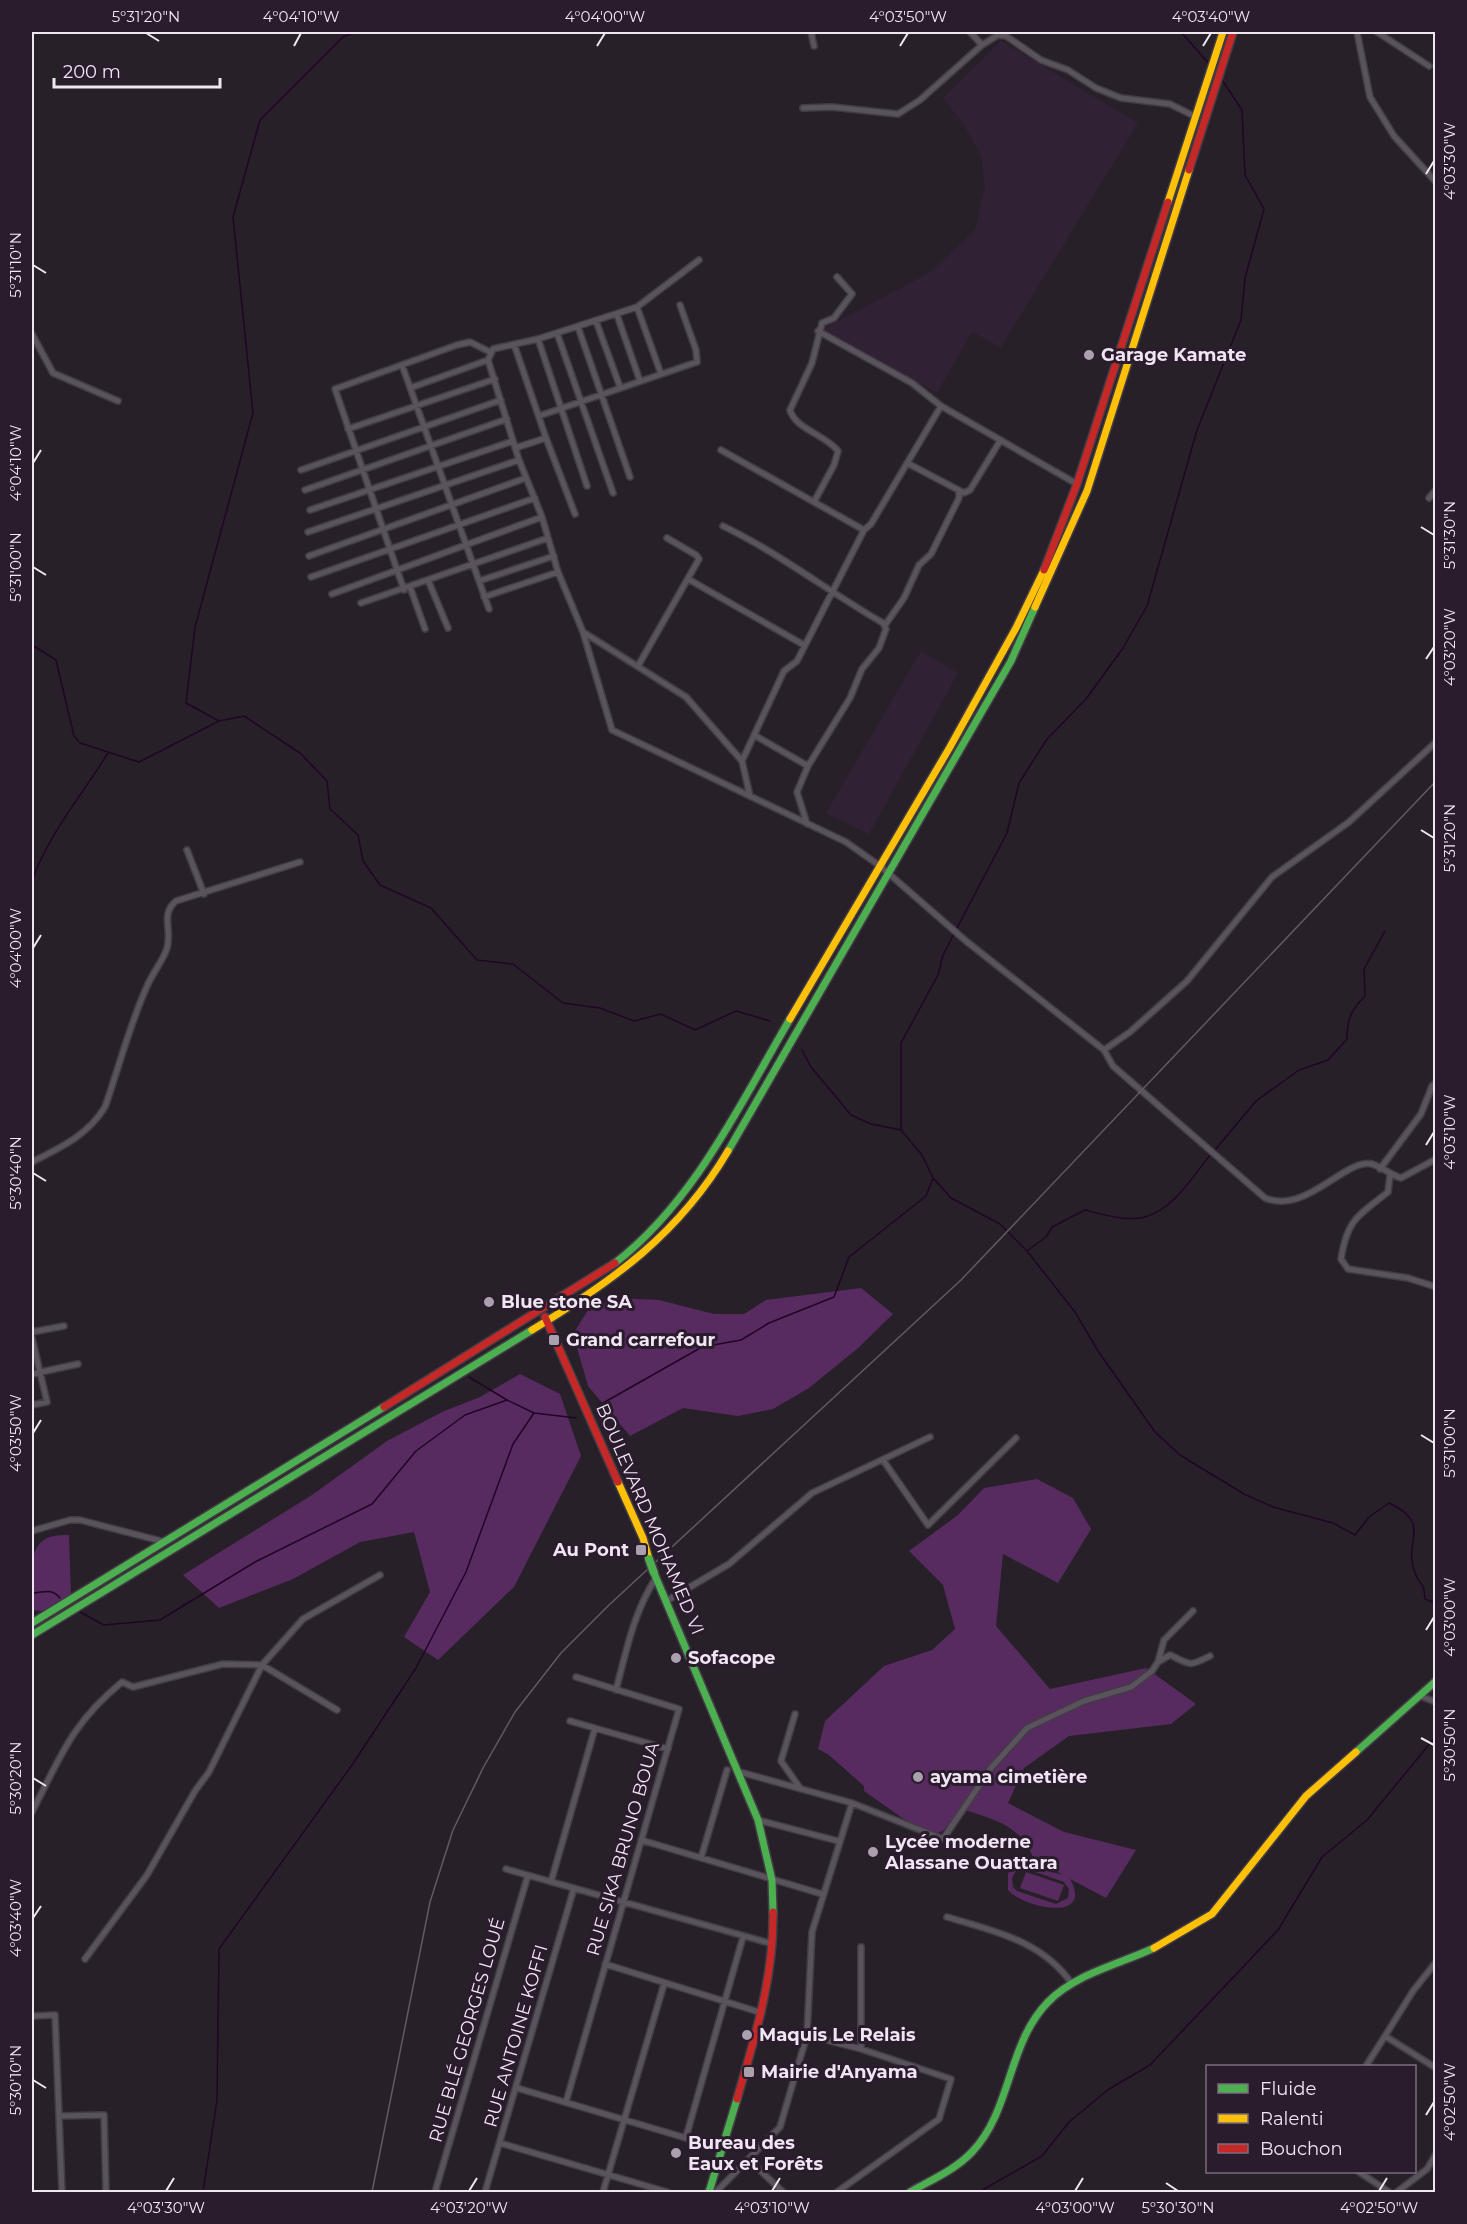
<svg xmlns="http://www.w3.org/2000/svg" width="1467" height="2224" font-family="Montserrat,sans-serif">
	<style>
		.built { fill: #312134 }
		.green { fill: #572b60; fill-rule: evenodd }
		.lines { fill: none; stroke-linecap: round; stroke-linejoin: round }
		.stream { stroke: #210526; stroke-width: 1.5 }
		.street-casing { stroke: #423d44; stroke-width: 8 }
		.fast-casing { stroke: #423d44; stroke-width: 10 }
		.slow-casing { stroke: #423d44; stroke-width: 10 }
		.jam-casing { stroke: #423d44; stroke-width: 10 }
		.street { stroke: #5a525c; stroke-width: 5 }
		.fast { stroke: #4caf50; stroke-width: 7 }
		.slow { stroke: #ffc107; stroke-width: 7 }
		.jam { stroke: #c62828; stroke-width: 7 }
		.rail { stroke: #615a63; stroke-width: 1.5 }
		.fast-bridge-casing { stroke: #423d44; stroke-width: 11; stroke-linecap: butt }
		.fast-bridge { stroke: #4caf50; stroke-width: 8 }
		.ticks { fill: none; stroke: #f0e6f2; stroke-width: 2 }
		.poi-dot { fill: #aaa1ac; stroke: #2a1c2d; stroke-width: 2 }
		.labels { text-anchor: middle; stroke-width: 6; stroke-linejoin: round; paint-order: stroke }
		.poi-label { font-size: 18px; font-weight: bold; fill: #f0e6f2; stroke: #2a1c2d; text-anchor: start }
		.street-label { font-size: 18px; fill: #f0e6f2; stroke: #2a1c2d }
		.neatline { fill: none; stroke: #f0e6f2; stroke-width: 2 }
		.ticks-label { font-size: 15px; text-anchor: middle; fill: #f0e6f2 }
	</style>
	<rect width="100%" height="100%" fill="#272029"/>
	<!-- built -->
	<path class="built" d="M1001,41L1138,123L1001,347L972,332L937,393L823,329L929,273L975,230L985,187L981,155L963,123L943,98Z
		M921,651L958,673L869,834L826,813Z"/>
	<!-- green -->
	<path class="green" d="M861,1288L893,1314L857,1349L809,1388L773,1409L738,1416L683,1408L630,1436L588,1386L573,1334L588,1310L617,1298L659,1300L714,1314H744L766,1300Z
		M520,1374L560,1394L581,1456L514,1587L438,1660L404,1637L430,1592L414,1532L360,1542L293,1579L219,1608L183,1575L312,1495L387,1441L442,1412L480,1397Z
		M1037,1479L1073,1498L1091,1529L1058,1583L1003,1554L996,1626L1050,1689L1146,1668L1196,1704L1171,1724L1069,1736L1024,1768L1008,1803L1064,1832L1136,1850L1106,1898L1070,1879C1095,1923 1023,1908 1008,1890V1873L1020,1864L1063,1875L1033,1858C1023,1826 991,1818 961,1809L944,1830L938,1833L911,1824L864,1791V1786L829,1755L818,1749L825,1721L884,1666L932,1650L955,1629L943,1585L909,1551L958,1515L984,1488ZM1024,1868L1064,1882L1069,1889L1068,1898L1056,1904L1017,1891L1013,1887L1012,1878L1016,1871Z
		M69,1535L71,1596L43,1611L32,1610C32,1589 24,1545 50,1537C56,1535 63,1535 69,1535Z
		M1026,1872L1064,1885L1058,1901L1020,1888Z"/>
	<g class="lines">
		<!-- stream -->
		<path class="stream" d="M1181,32L1210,65
			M32,645L56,660L74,736L80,743L139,762L219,721L244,716L300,753L327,781L330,809L358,835L363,861L380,885L431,908L477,960L513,964L563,1003L600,1008L634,1021L661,1014L695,1030L736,1011L770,1021
			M219,721L186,703L195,627L253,413L233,217L260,120L343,37L355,32
			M32,881C48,835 82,795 108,753
			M802,1050L811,1067L851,1115L871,1124L901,1130L922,1155L933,1178L951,1198L1000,1224L1027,1251L1075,1312L1098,1351L1155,1432L1180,1455L1244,1494L1273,1507L1333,1523L1355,1535L1369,1517L1389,1503C1434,1524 1402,1541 1415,1573C1420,1586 1424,1581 1425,1599L1436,1603
			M901,1130V1043L938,975L943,955L957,928L1007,833L1019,783L1047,739L1086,699L1123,648L1147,606L1197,430L1241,320L1245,278L1264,209L1245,175L1242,110L1222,80
			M1215,1150L1256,1101L1299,1070L1328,1060L1347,1039C1347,1019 1351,1010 1365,996L1364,969L1385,931
			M1027,1251L1046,1237L1052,1227L1085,1210C1102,1214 1126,1222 1145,1217C1174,1209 1193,1176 1211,1154
			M469,1377L507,1400
			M596,1407L702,1347L741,1340L769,1323L834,1297L849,1257L926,1196L933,1178
			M32,1593C44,1593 51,1587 60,1598
			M80,1612L104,1625L160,1620L255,1562L372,1504L416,1451L465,1415L507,1400L534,1413L576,1418
			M203,2192L217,2100L219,1949L352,1765L416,1668L466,1572L513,1444L534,1413
			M979,2192L1042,2156L1069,2122L1109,2089L1150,2065L1278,1930L1322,1857L1367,1820L1436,1736"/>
		<defs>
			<path id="street" d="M811,32L814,46
				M970,32L982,45L998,35L1006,36L1041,60L1068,70L1096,88L1121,98L1170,104L1196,117
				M1357,32L1370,97L1394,136L1436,182
				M1377,32L1429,66
				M803,108L832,107L898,114L920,100L982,45
				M699,260L637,307L538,339L493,349L488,360L519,460L542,517L558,572L583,632L612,730L846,842L880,866L966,941L1104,1050L1113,1066L1265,1198C1306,1215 1345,1158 1372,1164C1382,1167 1391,1175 1401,1178L1436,1159
				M637,307L661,374
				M617,315L640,381
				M596,321L620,387
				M578,327L630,477
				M818,331L912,383L941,406L1077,484
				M557,333L613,493
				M32,334L53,373L118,401
				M538,339L587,486
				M514,344L546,438L515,448
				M402,365L489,609
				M410,388L488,360
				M539,416L697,362L696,350L680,305
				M348,429L495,379
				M546,438L575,514
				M721,450L864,530
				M909,464L964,493L970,490L1000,441
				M301,470L501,400
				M305,490L507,419
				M1429,498L1436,490
				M814,502L834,465L838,451C826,435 795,429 790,410L812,363L822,323L834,318L852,294L837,277
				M310,510L513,441
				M723,526C779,553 829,592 883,623L886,629L879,648L862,669L850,698L808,766L797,792L807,824
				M308,532L519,460
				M309,556L526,478
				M311,577L535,498
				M688,579L804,645
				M428,580L448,628
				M479,581L554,556
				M410,587L425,629
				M404,590L335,389L457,345L470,342L490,352
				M332,594L542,517
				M484,597L558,572
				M361,603L548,538
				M885,625L904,598L919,565L931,554L959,498V492
				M583,632L686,697L742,761L750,796
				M638,666L699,559L696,555L667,538
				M754,735L808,766
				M742,761L784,671L797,661L864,530L871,524L941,406
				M187,850L204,894
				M1104,1050L1130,1032L1187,981L1272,877L1349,822L1436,742
				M32,1162C61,1147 87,1136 105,1107C119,1067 130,1023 148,984C153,973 161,963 166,951C174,932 159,915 176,901L300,862
				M1380,1169L1421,1114L1432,1086L1436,1083
				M1390,1175L1388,1192C1358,1216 1347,1219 1341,1259L1348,1269L1408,1278L1436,1287
				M32,1332L64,1326
				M32,1338L47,1402L32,1405
				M32,1374L78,1364
				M883,1460L928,1525L1016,1438
				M32,1531L70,1520H80L165,1542
				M668,1600L729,1564L812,1493L930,1437
				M1158,1662L1170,1655C1192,1665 1188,1667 1210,1656
				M616,1690C626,1652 634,1611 656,1578
				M1420,1696L1436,1702
				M795,1714L781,1761L800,1788
				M570,1721L668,1749
				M740,1772L852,1803L943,1839L991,1768L1027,1728L1084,1701L1131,1687L1152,1671L1158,1662L1164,1640L1193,1611
				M32,1812C61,1756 71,1724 122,1682L133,1687L223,1664L262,1665L337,1710
				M758,1820L838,1841
				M641,1840L822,1894
				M701,1858L727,1770
				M506,1869L773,1944
				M551,1882L595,1728
				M947,1917C994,1931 1043,1941 1072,1984
				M85,1959L147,1875L195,1791L209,1772L262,1665L303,1619L380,1575
				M1436,1962L1413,1991L1385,2036L1436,2068
				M605,1964L762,2013
				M32,2016L55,2015L62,2192
				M807,2035L861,2049L951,2079L939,2119L837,2192
				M861,2049V1947
				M1366,2066L1385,2036
				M517,2088L723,2149
				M566,2102L679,1709L576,1677
				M59,2116L104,2115L106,2192
				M686,2137L743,1937
				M500,2143L667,2192
				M749,2160L783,2192
				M1359,2172L1389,2192
				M435,2192L528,1875
				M485,2192L574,1888
				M603,2192L664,1984
				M716,2192L780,2127L807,2035L812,1932L852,1803
				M1397,2192L1427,2169L1436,2154"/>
			<path id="fast" d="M728,1151L1011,661L1035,607
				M615,1263C695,1201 740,1104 790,1019
				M654,1573L758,1820L772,1880L773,1912
				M32,1623L384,1407
				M32,1635L532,1330
				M1356,1752L1436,1681
				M709,2192L737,2099
				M910,2192C931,2180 955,2170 972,2152C1012,2110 1007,2044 1048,2002C1075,1974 1120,1964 1154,1948"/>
			<path id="slow" d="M1168,202L1223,32
				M1035,607L1087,491L1189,170
				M790,1019L950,747L1016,628L1044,570
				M532,1330C613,1281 679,1234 728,1151
				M618,1482L643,1538L649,1559
				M1154,1948L1212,1914L1306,1796L1356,1752"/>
			<path id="jam" d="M1189,170L1233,32
				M1044,570L1077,484L1168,202
				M545,1317L618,1482
				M384,1407L615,1263
				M737,2099C755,2037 774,1977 773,1912"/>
		</defs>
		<!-- street casing -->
		<use href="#street" class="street-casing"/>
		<!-- fast casing -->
		<use href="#fast" class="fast-casing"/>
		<!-- slow casing -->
		<use href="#slow" class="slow-casing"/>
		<!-- jam casing -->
		<use href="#jam" class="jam-casing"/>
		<!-- street -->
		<use href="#street" class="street"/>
		<!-- fast -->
		<use href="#fast" class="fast"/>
		<!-- slow -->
		<use href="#slow" class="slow"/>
		<!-- jam -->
		<use href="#jam" class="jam"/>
		<!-- rail -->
		<path class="rail" d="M372,2192L430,1902L453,1830L483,1768L515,1712L561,1653L609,1605L961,1280L1436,781"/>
		<defs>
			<path id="fast-bridge" d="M649,1559L654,1573"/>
		</defs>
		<!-- fast-bridge casing -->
		<use href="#fast-bridge" class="fast-bridge-casing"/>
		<!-- fast-bridge -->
		<use href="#fast-bridge" class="fast-bridge"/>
	</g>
	<!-- ticks -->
	<path class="ticks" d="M146,33L159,41M294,46L301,33M597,46L605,33M900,46L908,33M1203,46L1211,33M1426,174L1434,161M33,265L46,273M33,463L41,450M1421,527L1434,535M33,567L46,575M1426,659L1434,647M1421,830L1434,838M33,948L41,935M1426,1145L1434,1132M33,1173L46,1181M33,1433L41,1420M1421,1435L1434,1443M1426,1630L1434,1617M1421,1738L1434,1745M33,1778L46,1786M33,1918L41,1906M33,2080L46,2088M1426,2115L1434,2102M1166,2183L1178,2191M166,2191L174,2178M469,2191L477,2178M772,2191L780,2178M1075,2191L1083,2178M1379,2191L1387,2178"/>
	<!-- markers -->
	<g class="poi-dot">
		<circle cx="1089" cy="355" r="6"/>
		<circle cx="489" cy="1302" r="6"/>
		<rect x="548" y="1334" width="12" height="12" rx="3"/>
		<rect x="635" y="1544" width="12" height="12" rx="3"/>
		<circle cx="676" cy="1658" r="6"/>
		<circle cx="918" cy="1777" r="6"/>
		<circle cx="873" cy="1852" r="6"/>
		<circle cx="747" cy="2035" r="6"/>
		<rect x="743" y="2066" width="12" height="12" rx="3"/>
		<circle cx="676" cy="2153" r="6"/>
	</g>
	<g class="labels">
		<!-- poi labels -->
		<g class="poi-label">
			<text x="1101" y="361">Garage Kamate</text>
			<text x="501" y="1308">Blue stone SA</text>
			<text x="566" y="1346">Grand carrefour</text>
			<text x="629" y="1556" text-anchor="end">Au Pont</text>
			<text x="688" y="1664">Sofacope</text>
			<text x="930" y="1783">ayama cimetière</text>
			<text x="885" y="1848">Lycée moderne<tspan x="885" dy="21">Alassane Ouattara</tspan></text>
			<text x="759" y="2041">Maquis Le Relais</text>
			<text x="761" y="2078">Mairie d'Anyama</text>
			<text x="688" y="2149">Bureau des<tspan x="688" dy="21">Eaux et Forêts</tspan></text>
		</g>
		<!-- street labels -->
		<g class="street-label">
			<text transform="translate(650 1519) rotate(67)" y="6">BOULEVARD MOHAMED VI</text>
			<text transform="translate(623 1849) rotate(-74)" y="6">RUE SIKA BRUNO BOUA</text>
			<text transform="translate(467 2030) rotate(-74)" y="6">RUE BLÉ GEORGES LOUÉ</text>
			<text transform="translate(516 2036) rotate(-74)" y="6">RUE ANTOINE KOFFI</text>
		</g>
	</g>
	<!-- border -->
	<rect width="1467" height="2224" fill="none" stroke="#2a1c2d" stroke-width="66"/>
	<!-- legend -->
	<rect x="1206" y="2065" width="210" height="108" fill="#2a1c2d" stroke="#796d7c" stroke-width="1.5"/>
	<rect x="1218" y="2084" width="30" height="9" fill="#4caf50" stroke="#796d7c" stroke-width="1.5"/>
	<text x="1260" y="2095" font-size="18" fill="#f0e6f2">Fluide</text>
	<rect x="1218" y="2114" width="30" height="9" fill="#ffc107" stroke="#796d7c" stroke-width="1.5"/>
	<text x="1260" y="2125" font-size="18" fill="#f0e6f2">Ralenti</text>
	<rect x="1218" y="2144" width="30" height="9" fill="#c62828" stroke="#796d7c" stroke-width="1.5"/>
	<text x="1260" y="2155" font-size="18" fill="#f0e6f2">Bouchon</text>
	<!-- scale -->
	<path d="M54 78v9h166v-9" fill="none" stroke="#f0e6f2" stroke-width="3"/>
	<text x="63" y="78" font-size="18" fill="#f0e6f2" stroke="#2a1c2d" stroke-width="4.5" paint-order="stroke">200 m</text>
	<rect x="33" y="33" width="1401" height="2158" class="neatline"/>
	<g class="ticks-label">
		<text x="146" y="22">5°31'20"N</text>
		<text x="301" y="22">4°04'10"W</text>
		<text x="605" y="22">4°04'00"W</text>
		<text x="908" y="22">4°03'50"W</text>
		<text x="1211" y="22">4°03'40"W</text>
		<text transform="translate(1450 161) rotate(-90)" y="5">4°03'30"W</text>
		<text transform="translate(16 265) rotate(-90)" y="5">5°31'10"N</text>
		<text transform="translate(16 463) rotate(-90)" y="5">4°04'10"W</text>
		<text transform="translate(1450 535) rotate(-90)" y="5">5°31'30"N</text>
		<text transform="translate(16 567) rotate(-90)" y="5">5°31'00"N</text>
		<text transform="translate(1450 647) rotate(-90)" y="5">4°03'20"W</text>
		<text transform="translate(1450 838) rotate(-90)" y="5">5°31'20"N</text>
		<text transform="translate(16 948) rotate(-90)" y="5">4°04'00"W</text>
		<text transform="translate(1450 1132) rotate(-90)" y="5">4°03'10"W</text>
		<text transform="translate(16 1173) rotate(-90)" y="5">5°30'40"N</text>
		<text transform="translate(16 1433) rotate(-90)" y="5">4°03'50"W</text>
		<text transform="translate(1450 1443) rotate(-90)" y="5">5°31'00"N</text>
		<text transform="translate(1450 1617) rotate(-90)" y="5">4°03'00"W</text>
		<text transform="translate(1450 1745) rotate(-90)" y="5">5°30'50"N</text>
		<text transform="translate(16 1778) rotate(-90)" y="5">5°30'20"N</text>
		<text transform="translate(16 1918) rotate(-90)" y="5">4°03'40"W</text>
		<text transform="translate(16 2080) rotate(-90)" y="5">5°30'10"N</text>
		<text transform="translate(1450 2102) rotate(-90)" y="5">4°02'50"W</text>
		<text x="166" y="2213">4°03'30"W</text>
		<text x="469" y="2213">4°03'20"W</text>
		<text x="772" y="2213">4°03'10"W</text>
		<text x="1075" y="2213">4°03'00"W</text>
		<text x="1178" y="2213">5°30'30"N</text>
		<text x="1379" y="2213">4°02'50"W</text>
	</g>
</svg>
